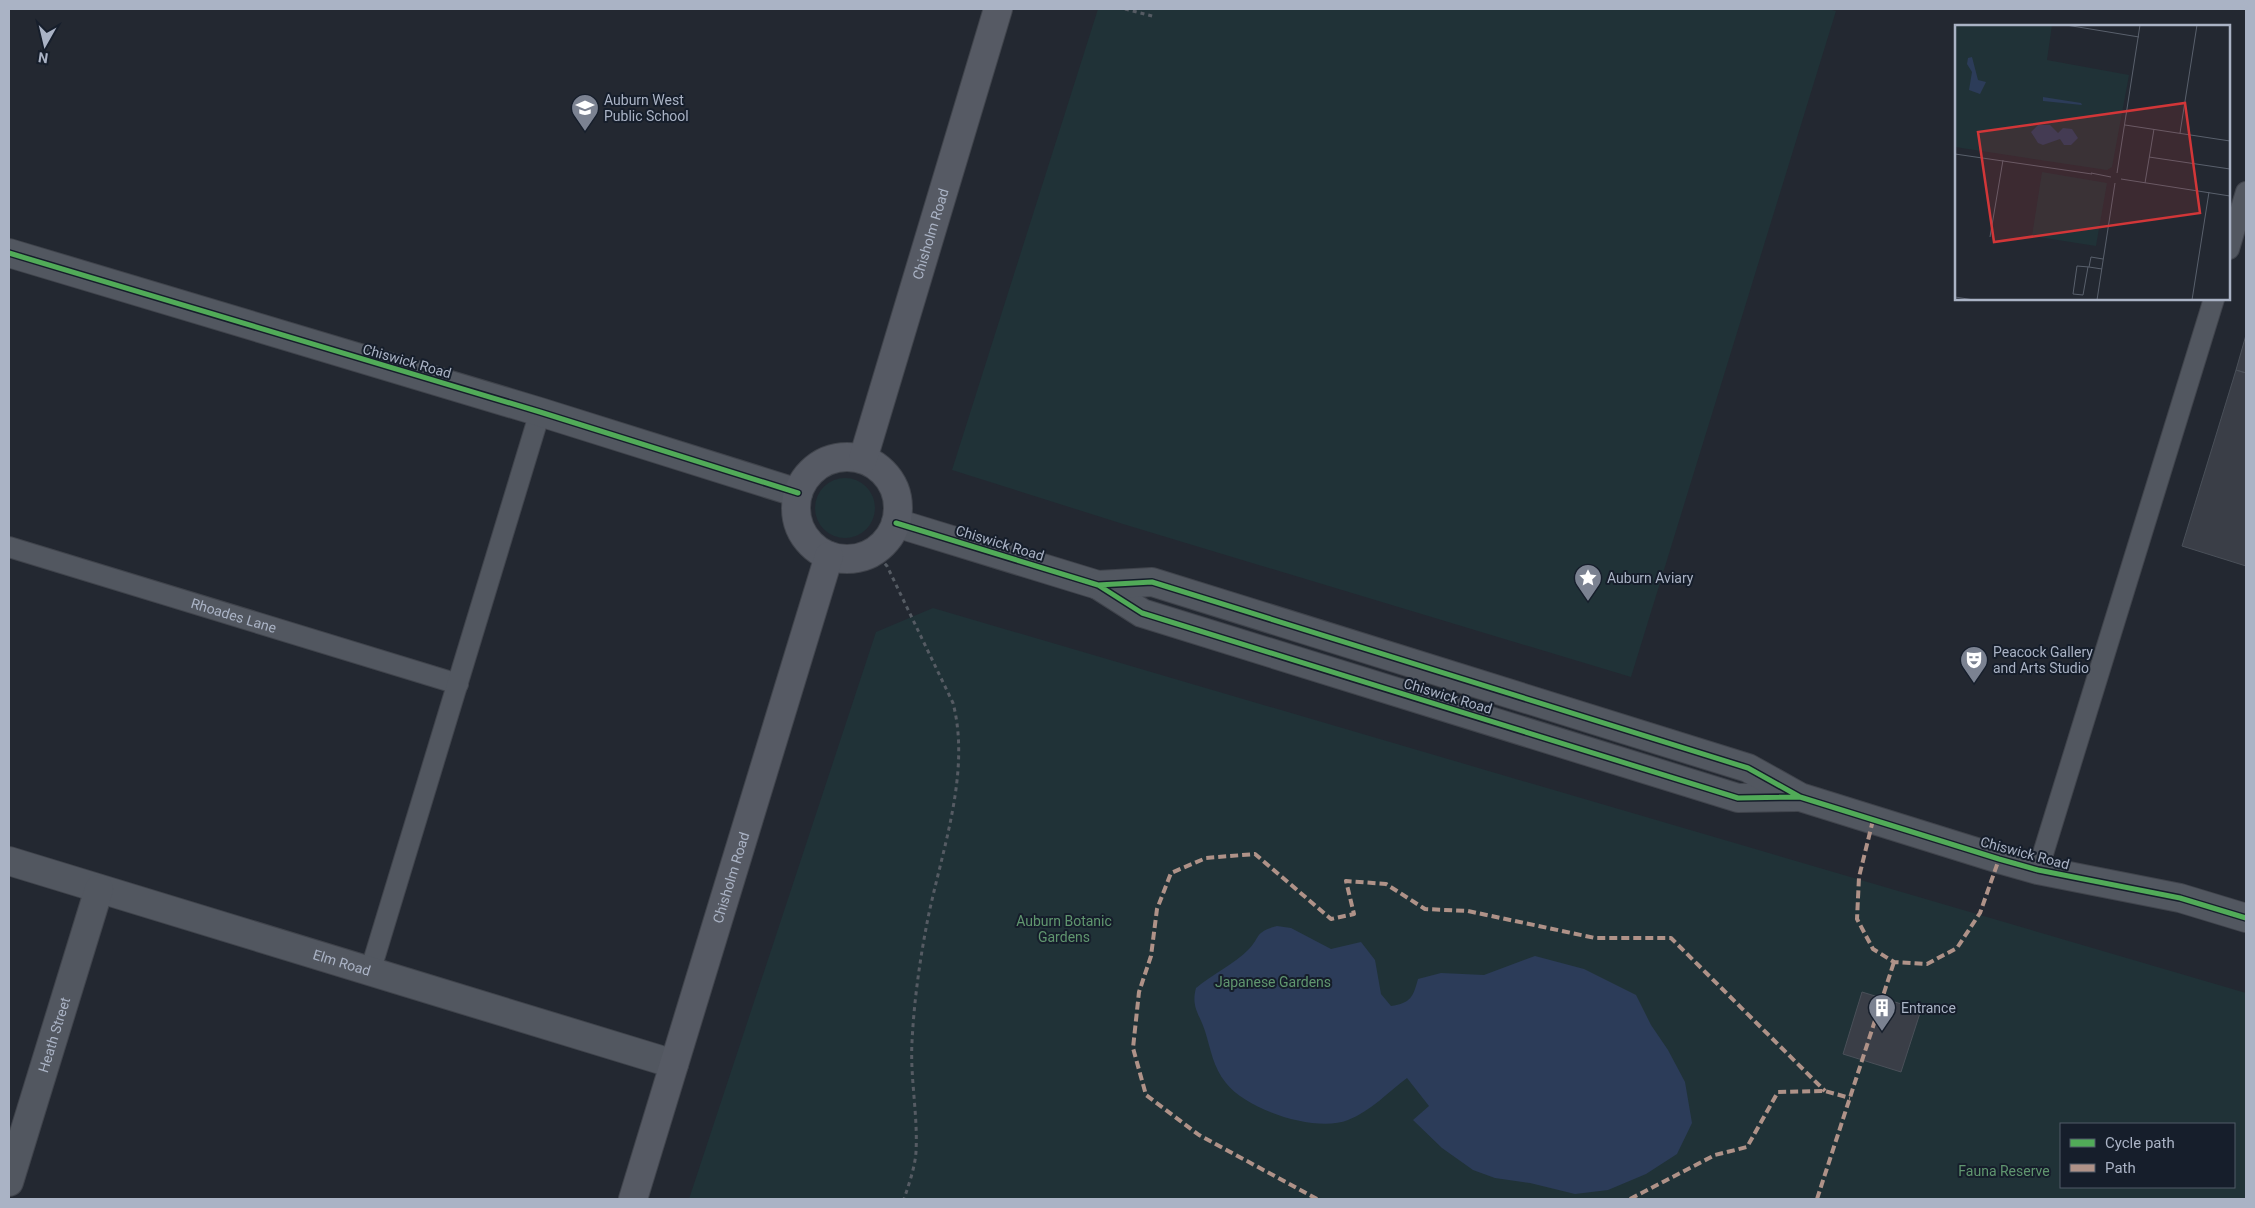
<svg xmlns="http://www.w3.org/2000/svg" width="2255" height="1208" font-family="Roboto,sans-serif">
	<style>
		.green { fill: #203237; fill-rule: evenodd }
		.water { fill: #2c3c59 }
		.building { fill: #3a3e47; stroke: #4a5059 }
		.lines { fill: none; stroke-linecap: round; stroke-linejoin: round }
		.service-casing { stroke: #40444c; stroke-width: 22 }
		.minor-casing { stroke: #40444c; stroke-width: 30 }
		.tertiary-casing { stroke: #40444c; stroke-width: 30 }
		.secondary-casing { stroke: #40444c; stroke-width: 30 }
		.path { stroke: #555b63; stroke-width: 3; stroke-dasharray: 4 4; stroke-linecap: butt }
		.service { stroke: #525760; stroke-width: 20 }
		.minor { stroke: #525760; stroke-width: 28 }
		.tertiary { stroke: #525760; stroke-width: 28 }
		.secondary { stroke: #565a64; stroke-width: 28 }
		.quiet { stroke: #af9288; stroke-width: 4; stroke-dasharray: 8 4; stroke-linecap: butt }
		.cycleway-casing { stroke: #161e2b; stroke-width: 8 }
		.cycleway { stroke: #51ab58; stroke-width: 5 }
		.labels { text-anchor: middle; stroke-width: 4; stroke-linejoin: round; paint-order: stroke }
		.poi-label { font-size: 14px; fill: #aab3c5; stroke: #161e2b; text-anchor: start }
		.street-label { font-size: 14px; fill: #aab3c5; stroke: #161e2b }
		.park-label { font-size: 14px; fill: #60966f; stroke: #161e2b }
		.inset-road { fill: none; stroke: #59606c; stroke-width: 1 }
		.view { fill: #d23638; fill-opacity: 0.15; stroke: #d23638; stroke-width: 2.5 }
		.inset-edge { fill: none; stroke: #aab3c5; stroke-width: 2.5 }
	</style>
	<rect width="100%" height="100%" fill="#232831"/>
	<!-- green -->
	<path class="green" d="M1098,9H1828L1836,11L1631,677L1123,524L952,470Z
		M815 508a30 30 0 1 1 60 0a30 30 0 1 1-60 0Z
		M933,608L2246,993V1199H689L876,632ZM2061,1124H2234V1187H2061Z"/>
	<!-- water -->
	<path class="water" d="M1277,926L1291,928L1331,949L1361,942L1375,960L1381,994L1391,1006C1411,1003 1413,997 1418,979L1441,973L1484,975L1535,956L1584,969L1636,995L1651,1025L1668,1050L1685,1082L1692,1123L1677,1154L1646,1174L1608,1190L1575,1194L1530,1183L1495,1178L1473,1170L1442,1148L1413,1120L1429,1106L1407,1078C1388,1092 1371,1111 1348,1120C1316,1133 1247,1110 1226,1083C1213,1067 1211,1050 1205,1031C1199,1013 1191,1007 1196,988C1211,975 1236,963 1248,950C1261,937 1254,932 1277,926Z"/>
	<!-- building -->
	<path class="building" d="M2246,335V373L2236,370Z
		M2236,370L2246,373V566L2182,546Z
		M1862,992L1921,1010L1901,1072L1843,1054Z"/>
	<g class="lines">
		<defs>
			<g id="service">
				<path d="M2229,249L2246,192"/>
				<path id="s1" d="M9,547L458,684"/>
				<path d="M2038,870L2214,299"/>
				<path d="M370,972L540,412"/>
			</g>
			<g id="minor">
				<path d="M896,523L1098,585L1142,613L1738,798L1799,797"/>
				<path d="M1098,585L1152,582L1748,768L1800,797L1999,859L2038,870L2180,898L2246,918"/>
				<path id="s2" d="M9,861L674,1064"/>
				<path id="s3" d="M9,1182L99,889"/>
			</g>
			<path id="tertiary" d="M9,253L540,412L798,493"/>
			<g id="secondary">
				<circle cx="847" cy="508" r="51"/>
				<path id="s4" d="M863,459L998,9"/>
				<path id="s5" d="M633,1199L829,556"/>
			</g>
		</defs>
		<!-- service casing -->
		<use href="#service" class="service-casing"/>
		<!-- minor casing -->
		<use href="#minor" class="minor-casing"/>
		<!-- tertiary casing -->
		<use href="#tertiary" class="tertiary-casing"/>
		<!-- secondary casing -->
		<use href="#secondary" class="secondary-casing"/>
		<!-- path -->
		<path class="path" d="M1125,9L1156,17
			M874,552L887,566L953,703C971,772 942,850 928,918C920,958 914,1001 912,1042C910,1078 918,1115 916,1152C915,1167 909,1184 904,1199"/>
		<!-- service -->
		<use href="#service" class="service"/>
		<!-- minor -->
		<use href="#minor" class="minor"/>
		<!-- tertiary -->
		<use href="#tertiary" class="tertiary"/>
		<!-- secondary -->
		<use href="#secondary" class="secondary"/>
		<!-- quiet -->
		<path class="quiet" d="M1873,820L1859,877L1857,919L1873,949L1894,962L1927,964L1957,948L1980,913L1999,859
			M1317,1199L1199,1135L1146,1095L1133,1048L1139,992L1151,956L1157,909L1171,873L1206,858L1255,854L1331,919L1354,914L1346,881L1386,884L1425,909L1468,911L1595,938H1671L1825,1091
			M1630,1199L1715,1155L1747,1147L1778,1092L1825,1091L1850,1098
			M1817,1199L1894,962"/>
		<defs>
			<path id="cycleway" d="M9,253L540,412L798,493
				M896,523L1098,585L1142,613L1738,798L1800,797
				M1098,585L1152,582L1748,768L1800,797L1999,859L2038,870L2180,898L2246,918"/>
		</defs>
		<!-- cycleway casing -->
		<use href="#cycleway" class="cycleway-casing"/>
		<!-- cycleway -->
		<use href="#cycleway" class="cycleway"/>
	</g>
	<!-- icons -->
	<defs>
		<symbol id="school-pin" viewBox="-11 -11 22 30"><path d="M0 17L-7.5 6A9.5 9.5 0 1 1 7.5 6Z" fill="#7b8291" stroke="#161e2b"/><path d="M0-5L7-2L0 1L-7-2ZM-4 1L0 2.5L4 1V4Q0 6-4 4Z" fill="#fff"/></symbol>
		<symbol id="sight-pin" viewBox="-11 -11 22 30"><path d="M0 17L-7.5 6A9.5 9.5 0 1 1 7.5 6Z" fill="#7b8291" stroke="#161e2b"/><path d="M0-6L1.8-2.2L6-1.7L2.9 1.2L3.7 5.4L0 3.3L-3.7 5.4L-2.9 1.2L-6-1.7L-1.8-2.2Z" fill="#fff"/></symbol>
		<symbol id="theatre-pin" viewBox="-11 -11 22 30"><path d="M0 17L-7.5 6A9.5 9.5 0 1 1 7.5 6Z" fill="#7b8291" stroke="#161e2b"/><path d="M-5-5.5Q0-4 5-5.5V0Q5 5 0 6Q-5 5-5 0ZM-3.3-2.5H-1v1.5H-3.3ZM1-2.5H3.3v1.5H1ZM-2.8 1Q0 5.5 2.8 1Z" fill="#fff"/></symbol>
		<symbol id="building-pin" viewBox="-11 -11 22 30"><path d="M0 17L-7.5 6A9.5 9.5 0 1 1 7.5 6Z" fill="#7b8291" stroke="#161e2b"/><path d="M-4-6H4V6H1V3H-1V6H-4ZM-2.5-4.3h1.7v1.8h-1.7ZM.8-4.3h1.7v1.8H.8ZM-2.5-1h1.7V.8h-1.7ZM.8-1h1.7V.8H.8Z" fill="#fff"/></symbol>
	</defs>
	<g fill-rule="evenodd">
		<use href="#school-pin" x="569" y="92" width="32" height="43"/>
		<use href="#sight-pin" x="1572" y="562" width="32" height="43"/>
		<use href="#theatre-pin" x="1958" y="644" width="32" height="43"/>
		<use href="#building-pin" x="1866" y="992" width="32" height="43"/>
	</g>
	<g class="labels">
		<!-- poi labels -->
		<g class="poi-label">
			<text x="604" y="105">Auburn West<tspan x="604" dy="16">Public School</tspan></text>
			<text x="1607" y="583">Auburn Aviary</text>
			<text x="1993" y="657">Peacock Gallery<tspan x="1993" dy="16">and Arts Studio</tspan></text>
			<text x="1901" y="1013">Entrance</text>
		</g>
		<!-- street labels -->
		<g class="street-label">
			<text dy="5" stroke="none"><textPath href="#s4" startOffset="235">Chisholm Road</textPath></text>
			<text transform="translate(407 361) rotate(16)" y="5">Chiswick Road</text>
			<text transform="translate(1000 543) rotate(17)" y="5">Chiswick Road</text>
			<text dy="5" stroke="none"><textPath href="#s1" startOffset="235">Rhoades Lane</textPath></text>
			<text transform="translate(1448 696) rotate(17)" y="5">Chiswick Road</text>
			<text transform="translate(2025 853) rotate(15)" y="5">Chiswick Road</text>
			<text dy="5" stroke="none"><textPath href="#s5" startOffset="336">Chisholm Road</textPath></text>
			<text dy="5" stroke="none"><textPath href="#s2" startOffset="348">Elm Road</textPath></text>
			<text dy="5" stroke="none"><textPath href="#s3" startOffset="154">Heath Street</textPath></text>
		</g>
		<!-- park labels -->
		<g class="park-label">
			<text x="1064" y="926">Auburn Botanic<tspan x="1064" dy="16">Gardens</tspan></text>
			<text x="1273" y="987">Japanese Gardens</text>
			<text x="2004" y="1176">Fauna Reserve</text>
		</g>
	</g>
	<!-- overview -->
	<g transform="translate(1955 25)">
		<rect width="275" height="275" fill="#232831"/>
		<path d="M97,0L92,35L174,50L157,142L152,145L0,122V1ZM87,147L152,158L141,221L77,211Z" fill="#203237"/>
		<path d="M17,32L23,55L31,57L25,69L14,65L17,47L12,39L13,33ZM88,72L126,78L127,80L88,76ZM83,100H95L103,108L108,103L117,104L123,113L116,120H109L105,114L88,120L83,118L76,107Z" fill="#2c3c59"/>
		<path class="inset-road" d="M111,0L184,12M170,100L275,116M225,108L242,0M0,129L137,149M194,132L275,144M136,148L156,152M162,148L185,0M166,154L275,171M190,158L199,104M35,212L48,135M133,242L128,270L118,269L122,241L134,242L147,244M134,242L136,232L148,234M0,272L19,275M142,275L160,158M237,275L254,167"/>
		<path class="view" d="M230,78L245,188L39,217L23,107Z"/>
		<rect width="275" height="275" class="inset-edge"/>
	</g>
	<!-- border -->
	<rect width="2255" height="1208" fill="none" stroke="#aab3c5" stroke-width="20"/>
	<!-- legend -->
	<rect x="2060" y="1123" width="175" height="65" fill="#161e2b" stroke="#515a69"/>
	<rect x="2070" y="1139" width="25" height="8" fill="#51ab58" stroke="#515a69"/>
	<text x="2105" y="1148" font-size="15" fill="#aab3c5">Cycle path</text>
	<rect x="2070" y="1164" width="25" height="8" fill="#af9288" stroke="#515a69"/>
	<text x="2105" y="1173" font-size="15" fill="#aab3c5">Path</text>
	<!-- north arrow -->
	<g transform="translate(45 45) rotate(188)" stroke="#161e2b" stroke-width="4" paint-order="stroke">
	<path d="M0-4L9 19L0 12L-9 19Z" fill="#aab3c5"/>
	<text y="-8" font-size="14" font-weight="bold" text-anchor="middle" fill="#aab3c5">N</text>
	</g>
</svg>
